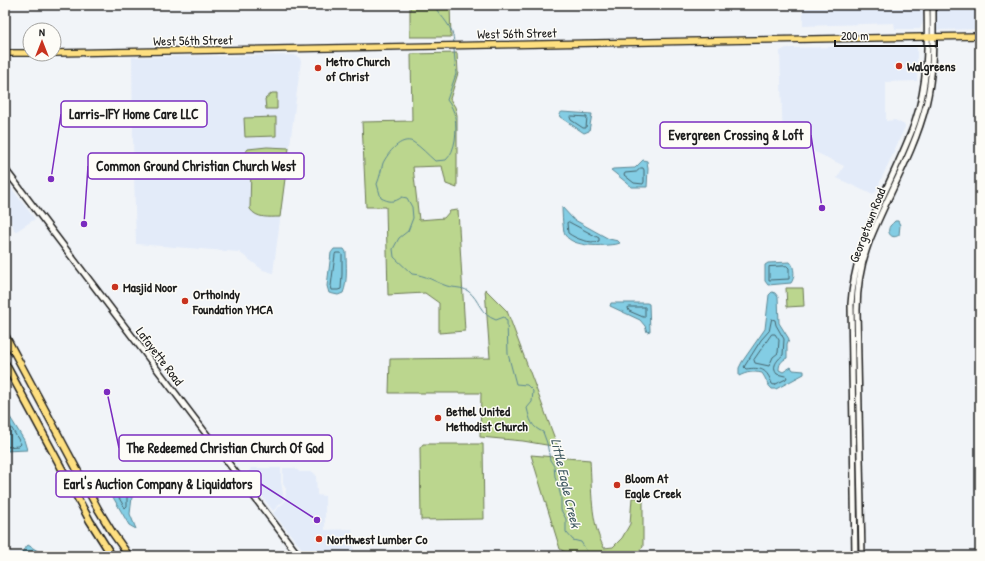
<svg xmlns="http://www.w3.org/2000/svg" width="985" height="561" font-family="'Patrick Hand',sans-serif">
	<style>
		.built { fill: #e3ebf9 }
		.green { fill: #bbd68e; stroke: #6c7955 }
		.water { fill: #83cde4; stroke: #5a8694 }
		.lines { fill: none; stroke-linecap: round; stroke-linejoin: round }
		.shore { stroke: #45636c; stroke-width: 1 }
		.stream { stroke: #5a8694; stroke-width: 1 }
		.secondary-casing { stroke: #1c1c1c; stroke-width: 8 }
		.primary-casing { stroke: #1c1c1c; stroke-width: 8 }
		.highway-casing { stroke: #1c1c1c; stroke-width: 9 }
		.secondary { stroke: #fdfcf7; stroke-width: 5 }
		.primary { stroke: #fedf80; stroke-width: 5.5 }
		.highway { stroke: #fedf80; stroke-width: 6 }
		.poi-dot { fill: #c8321e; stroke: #fdfcf7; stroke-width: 1.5 }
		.labels { text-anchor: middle; stroke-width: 3; stroke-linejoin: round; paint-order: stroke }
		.street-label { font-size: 13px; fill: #1c1c1c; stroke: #fdfcf7 }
		.poi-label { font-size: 13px; font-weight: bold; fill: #1c1c1c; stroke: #fdfcf7; text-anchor: start }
		.water-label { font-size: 14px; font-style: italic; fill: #405a62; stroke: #fdfcf7 }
		.leader { fill: none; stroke: #7b2cbf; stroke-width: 1.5 }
		.callout-dot { fill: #7b2cbf; stroke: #fdfcf7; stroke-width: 1.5 }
		.callout { fill: #fdfcf7; stroke: #7b2cbf; stroke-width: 1.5 }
		.callout-label { font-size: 14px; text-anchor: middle; font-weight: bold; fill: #1c1c1c }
	</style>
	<rect width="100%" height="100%" fill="#f1f4f8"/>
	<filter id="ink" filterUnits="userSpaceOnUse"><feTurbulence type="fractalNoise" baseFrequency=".025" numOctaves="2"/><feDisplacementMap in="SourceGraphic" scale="8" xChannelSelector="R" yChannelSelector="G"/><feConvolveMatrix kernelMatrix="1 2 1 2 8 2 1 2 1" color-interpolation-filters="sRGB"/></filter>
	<g filter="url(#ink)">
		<!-- built -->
		<path class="built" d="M803,5H923V22L920,29H895L894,23L803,26Z
			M935,5H980V29L936,30Z
			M885,46H913L917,48V81L886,82V121L895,120L905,125V127L875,193L871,194L837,178L844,166L809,149L806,146V143L783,142L780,51L786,48Z
			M294,55L299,57L301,61L273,273L263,270L239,252L136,244L133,140L132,57Z
			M5,180L35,219L15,232L8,213H5Z
			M251,468H281V482L284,498L283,501L273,511L246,475Z
			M283,468H294L300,472H313L316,475L317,495L325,496V530L352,529L354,551L347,552L350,556H308L273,513L285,501L286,489L283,484Z"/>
		<!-- green -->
		<path class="green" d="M410,5H450L451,37H410Z
			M457,53L458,73L450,99L455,107L457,115V188L446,184L442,166L413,167L419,220L444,218L450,211L458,210L465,331L439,333V303L425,293L388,295L386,207H366L362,122L412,121L411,54Z
			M272,93H277V109H266L265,99Z
			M276,117V136L245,137L244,118Z
			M267,147L289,148L280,217C269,217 257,219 250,209L251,168L244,162L245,153L248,149Z
			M786,288H803L804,306L787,307Z
			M485,289L507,311L558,447L523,441L480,437L481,393H389L390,359L490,358Z
			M423,444H483L484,519L421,520L420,448Z
			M531,455L590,460C592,490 590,521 604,548L613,547L622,538L630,524L632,498L643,497V547L632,556H571L560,549Z"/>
		<!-- water -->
		<path class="water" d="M562,112L592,114L589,131L584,133L560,117L559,114Z
			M643,160L647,161L648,169L647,187H632L611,170L613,169L635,168Z
			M562,207L573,219L609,239L618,241L620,243L617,244C603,246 574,248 565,235C563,232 562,212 562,207Z
			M895,221H898L900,225L899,235C892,240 886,233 890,226C892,224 893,223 895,221Z
			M334,249H344L346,252C346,265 348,281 343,293L338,295L329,293L327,286L331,253Z
			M790,262C795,267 795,278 791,283L768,285L765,281V265L768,263Z
			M772,292L775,293L778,297L779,323L789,339L787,344V358C781,361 779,364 779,370L783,372L791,367L793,370L804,371V374L776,389H772C767,385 766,378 762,373C753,371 747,372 739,376V368L742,362L765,329L769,295Z
			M621,303H647L649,304L650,331L647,332L645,326L640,320L610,306L611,303Z
			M5,409L24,440L27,450L5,451L7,430L5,427Z
			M131,481L132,497L130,514L136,529L129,525L106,485L109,482Z
			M28,545L46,556H19Z"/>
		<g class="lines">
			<!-- shore -->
			<path class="shore" d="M572,116L587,117L586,128H583L571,120L570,117Z
				M641,168H643L644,170V182L643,184L634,183L624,175L625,173L636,172Z
				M569,222L599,238V241C590,244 576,239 568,233L567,223Z
				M336,253H341L342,255V274L341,289L338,290H332L331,286L335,255Z
				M787,266L789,268V279L769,280V267Z
				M630,307H645V317H643L629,311L628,308Z
				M772,319L775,320L776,325L784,339L783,355C777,360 771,367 777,374L785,376L787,377L786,379L774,385L772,384C767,369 761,367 746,369L744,367L761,340L769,331Z
				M772,334H775L779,340L778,353L773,357L769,366L755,363L754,360Z
				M5,417L21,444L19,446L5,447
				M125,485L127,487V506L125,508L113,488L114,486Z"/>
			<!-- stream -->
			<path class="stream" d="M433,5C442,18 454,27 454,43
				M454,49L456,74L447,100C451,105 454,111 455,117C457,130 456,151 446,160L435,161C428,155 421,147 413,142C401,136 388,153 383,163C381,170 380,177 377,184L381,198C389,202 394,203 402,197L407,198L412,207L413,218L408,231L399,238L393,249L394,257L412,274C426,275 435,282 447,286C454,288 462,287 468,291C480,300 479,314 496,320L504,317L507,321L508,354L516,384L527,385L533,391L532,402L527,408C530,420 531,427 543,432L547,443L550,460L554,466L555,477L559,489L561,497V510L566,519V532L573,540L581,542L590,556"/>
			<defs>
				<path id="secondary" d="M5,169L299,556
					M855,556L851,304C855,236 893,184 915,122C928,84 928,44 927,5
					M862,556L857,310C857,287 861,264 869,242C887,196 914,153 926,105C934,72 933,39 933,5"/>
				<path id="primary" d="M5,53H30
					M54,53L980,36"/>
				<path id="highway" d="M5,335L98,509L112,532L129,556
					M5,363L90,521L112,556"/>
			</defs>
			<!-- secondary casing -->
			<use href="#secondary" class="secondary-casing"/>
			<!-- primary casing -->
			<use href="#primary" class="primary-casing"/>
			<!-- highway casing -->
			<use href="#highway" class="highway-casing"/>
			<!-- secondary -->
			<use href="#secondary" class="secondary"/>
			<!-- primary -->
			<use href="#primary" class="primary"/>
			<!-- highway -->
			<use href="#highway" class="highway"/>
		</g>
	</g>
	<!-- markers -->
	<g class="poi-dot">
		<circle cx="899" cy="66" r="4"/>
		<circle cx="318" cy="68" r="4"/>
		<circle cx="115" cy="287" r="4"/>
		<circle cx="185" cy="301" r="4"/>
		<circle cx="438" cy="418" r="4"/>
		<circle cx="617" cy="485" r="4"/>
		<circle cx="319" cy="539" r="4"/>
	</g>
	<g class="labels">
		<!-- street labels -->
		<g class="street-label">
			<text transform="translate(517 33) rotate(-1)" y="5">West 56th Street</text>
			<text transform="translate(193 40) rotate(-1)" y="5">West 56th Street</text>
			<text transform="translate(867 225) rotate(-69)" y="5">Georgetown Road</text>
			<text transform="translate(160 356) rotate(53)" y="5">Lafayette Road</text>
		</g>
		<!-- poi labels -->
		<g class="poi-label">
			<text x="326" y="66">Metro Church<tspan x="326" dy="15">of Christ</tspan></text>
			<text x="907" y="71">Walgreens</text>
			<text x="123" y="292">Masjid Noor</text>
			<text x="193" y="299">OrthoIndy<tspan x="193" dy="15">Foundation YMCA</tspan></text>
			<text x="446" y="416">Bethel United<tspan x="446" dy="15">Methodist Church</tspan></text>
			<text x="625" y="483">Bloom At<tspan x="625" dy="15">Eagle Creek</tspan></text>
			<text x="327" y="544">Northwest Lumber Co</text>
		</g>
		<!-- water labels -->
		<g class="water-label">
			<text transform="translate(566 483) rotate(77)" y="5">Little Eagle Creek</text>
		</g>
	</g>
	<!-- callouts -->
	<path class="leader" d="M51 179L61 114M822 208L811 135M84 224L88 166M107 392L119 448M317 520L261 484"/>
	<g class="callout-dot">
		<circle cx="51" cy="179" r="4"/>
		<circle cx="822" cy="208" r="4"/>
		<circle cx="84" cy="224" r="4"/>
		<circle cx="107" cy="392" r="4"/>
		<circle cx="317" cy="520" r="4"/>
	</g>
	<g class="callout">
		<rect x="61" y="101" width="146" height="26" rx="4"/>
		<rect x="660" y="122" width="151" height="26" rx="4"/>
		<rect x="88" y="153" width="216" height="26" rx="4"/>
		<rect x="119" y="435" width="213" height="26" rx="4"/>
		<rect x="56" y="471" width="205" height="26" rx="4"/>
	</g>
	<g class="callout-label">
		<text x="134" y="119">Larris-IFY Home Care LLC</text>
		<text x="736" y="140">Evergreen Crossing &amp; Loft</text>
		<text x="196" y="171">Common Ground Christian Church West</text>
		<text x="225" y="453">The Redeemed Christian Church Of God</text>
		<text x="158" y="489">Earl's Auction Company &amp; Liquidators</text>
	</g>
	<!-- margin -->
	<rect width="985" height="561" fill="none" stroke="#fdfcf7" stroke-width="20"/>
	<rect x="10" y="10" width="965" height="541" fill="none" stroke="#1c1c1c" stroke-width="1.5" filter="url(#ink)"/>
	<!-- north arrow -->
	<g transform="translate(42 42)"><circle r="19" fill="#fdfcf7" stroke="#a3a29f"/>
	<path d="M0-3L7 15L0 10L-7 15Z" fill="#c8321e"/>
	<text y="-6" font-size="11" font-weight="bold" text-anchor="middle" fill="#1c1c1c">N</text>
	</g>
	<!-- scale -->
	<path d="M835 40v6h102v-6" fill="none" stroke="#1c1c1c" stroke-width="2"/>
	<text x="841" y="40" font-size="12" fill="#1c1c1c" stroke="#fdfcf7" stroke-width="3" paint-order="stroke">200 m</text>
</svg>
